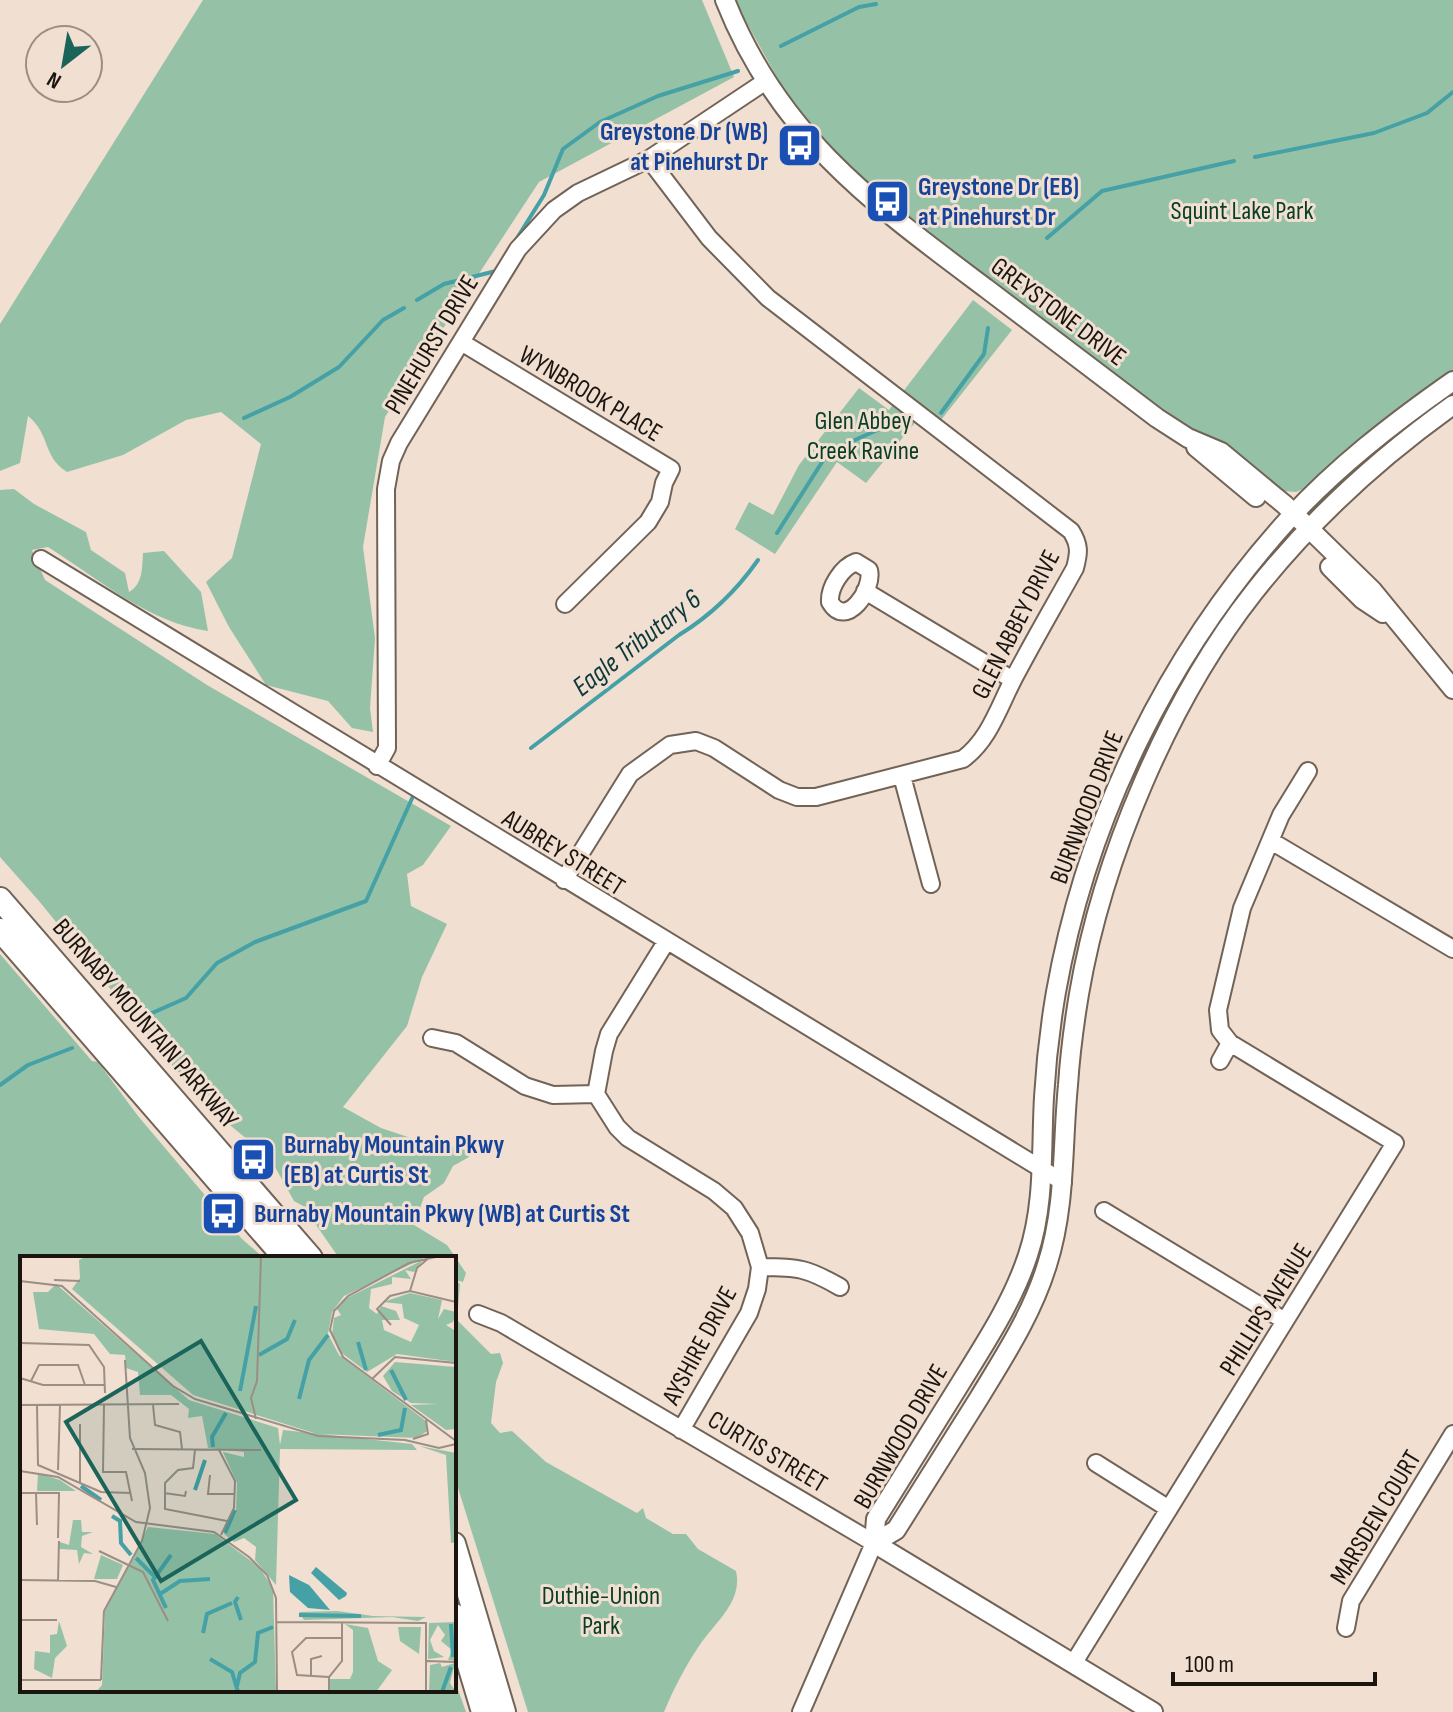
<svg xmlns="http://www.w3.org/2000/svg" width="1453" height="1712" font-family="'Sofia Sans Condensed',sans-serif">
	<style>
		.green { fill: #95c2a7 }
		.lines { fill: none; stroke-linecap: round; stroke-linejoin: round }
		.stream { stroke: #45a1a5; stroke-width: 4 }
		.minor-casing { stroke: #726357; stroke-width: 20 }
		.tertiary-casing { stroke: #726357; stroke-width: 22 }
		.secondary-casing { stroke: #726357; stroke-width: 26 }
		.minor { stroke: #fff; stroke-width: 16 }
		.tertiary { stroke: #fff; stroke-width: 18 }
		.secondary { stroke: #fff; stroke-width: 22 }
		.labels { text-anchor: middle; stroke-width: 6; stroke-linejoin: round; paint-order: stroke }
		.transit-label { font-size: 26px; font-weight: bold; fill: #164399; stroke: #f1dfd1; text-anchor: start }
		.park-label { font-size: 26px; fill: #083e25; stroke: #f1dfd1 }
		.street-label { font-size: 26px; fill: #1b1510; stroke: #f1dfd1 }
		.water-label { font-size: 28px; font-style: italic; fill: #0d393b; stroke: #f1dfd1 }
		.inset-river { fill: none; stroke: #45a1a5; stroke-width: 4 }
		.inset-road { fill: none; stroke: #9b8e84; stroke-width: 2 }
		.view { fill: #1b645a; fill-opacity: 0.15; stroke: #1b645a; stroke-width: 4 }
		.inset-edge { fill: none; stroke: #1b1510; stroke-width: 4 }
	</style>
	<rect width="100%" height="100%" fill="#f1dfd1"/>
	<!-- green -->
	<path class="green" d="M203,0H702L734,77L539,182L385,417L363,547L375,638L370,708L373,732L352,728L328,701L266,685L229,627L206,582L232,558L261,444L221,412L186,420L123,455L67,472C42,456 51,435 28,416L20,463L0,471V324Z
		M734,0H1453V370L1364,437L1312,485L1296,492L1282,491L1171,418L862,182L804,119L784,90Z
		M973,300L1012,330L941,420L926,409L866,483L837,462L775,554L735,529L749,502L773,515L799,465L859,388L889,410Z
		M14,489L34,504L86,532L91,550L125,573L129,592C143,584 142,568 143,553L164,551L201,592L208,631C149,623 97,578 48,547L32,550L45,580L207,685L451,826L423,865L407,874L411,906L447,924L422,977L407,1026L343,1107L381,1128L450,1151L458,1139L469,1157L453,1166L444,1183L424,1197L414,1225L447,1245L466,1273L463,1282L455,1280L460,1284L457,1320L491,1354L500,1353L503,1363L496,1382L491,1423L500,1433L512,1431L546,1462L637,1513L643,1508L646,1518L673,1534H686L698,1549L736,1571C743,1602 715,1622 699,1646C686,1665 673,1690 664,1712H528L454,1475V1258H339L303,1206L294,1201L270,1158L203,1103L39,901L0,857V490Z
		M0,954L92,1061L98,1062L138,1116L242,1239L264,1258H22V1690H454V1678L466,1712H0Z"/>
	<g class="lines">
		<!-- stream -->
		<path class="stream" d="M781,46L859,7L876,4
			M1255,157L1374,133L1427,113L1453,92
			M1047,238L1102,191L1234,161
			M514,243L544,195L563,149L600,122L658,96L738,71
			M417,300L444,284L496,271
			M941,413L984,354L988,328
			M244,418L290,397L339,367L383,320L404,308
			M777,533L824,459L848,443L898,421
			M531,748L679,635C710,616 737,590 758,560
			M134,1021L186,998L217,963L255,942L366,901L414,794
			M0,1085L28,1065L72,1048"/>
		<defs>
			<path id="minor" d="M461,342L671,469L664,483L660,502L648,522L565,604
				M41,559L1063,1182
				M856,562L869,570C874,589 846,630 830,602C829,587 842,567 856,562Z
				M865,591L1013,680
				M377,766L387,748L386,489L391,461L399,443L518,249L554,210L578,193L649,159L766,81
				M902,776L931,884
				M1271,841L1453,949
				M564,880L630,774L670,745L696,741L714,748L779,790L797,797H816L963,759C990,739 999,706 1015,676C1034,640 1055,604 1075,568C1079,553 1080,545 1071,531L768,298L709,238L649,159
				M666,942L609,1034L604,1051L596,1094L617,1127L628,1138L714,1191L734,1208L750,1233L760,1267L757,1289L749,1313L681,1430
				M432,1038L456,1043L525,1086L553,1095L596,1094
				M1220,1061L1230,1043
				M1104,1211L1285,1321
				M760,1267C798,1267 807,1268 840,1287
				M478,1314L501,1323L874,1543L801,1712
				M1096,1463L1169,1509
				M1346,1628L1351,1601L1453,1434
				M1073,1664L1395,1143L1230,1043L1220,1030L1218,1010L1242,908L1281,815L1308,771"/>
			<path id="tertiary" d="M725,0C779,137 875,205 987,289C1044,332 1101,375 1157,418L1188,438L1221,452L1285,505L1372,590L1453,689
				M1196,447L1256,497
				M1330,567L1362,599L1383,613
				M874,1543L876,1519C904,1474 932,1429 960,1384C986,1342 1013,1301 1028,1255C1045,1204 1041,1150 1044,1097C1046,1062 1050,1027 1056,992C1087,818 1168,653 1286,522C1335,468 1393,423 1453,381
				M874,1543L896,1530C924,1486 951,1442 979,1398C1005,1355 1032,1314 1047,1265C1066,1206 1062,1146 1068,1085C1070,1055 1074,1024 1079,994C1102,859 1169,700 1254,592C1310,521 1380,457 1453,405
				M874,1543L1153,1712"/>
			<path id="secondary" d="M0,899L311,1258
				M0,930L285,1258
				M454,1544L504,1712
				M454,1615L483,1712"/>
		</defs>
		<!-- minor casing -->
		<use href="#minor" class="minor-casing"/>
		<!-- tertiary casing -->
		<use href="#tertiary" class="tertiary-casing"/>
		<!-- secondary casing -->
		<use href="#secondary" class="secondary-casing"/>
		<!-- minor -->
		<use href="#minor" class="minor"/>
		<!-- tertiary -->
		<use href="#tertiary" class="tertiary"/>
		<!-- secondary -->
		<use href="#secondary" class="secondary"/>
	</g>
	<!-- icons -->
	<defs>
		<symbol id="bus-square" viewBox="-11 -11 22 22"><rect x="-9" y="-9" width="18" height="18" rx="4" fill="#1a4fb4" stroke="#f1dfd1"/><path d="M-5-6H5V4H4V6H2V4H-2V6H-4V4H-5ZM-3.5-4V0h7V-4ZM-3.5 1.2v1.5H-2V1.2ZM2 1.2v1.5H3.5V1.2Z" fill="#fff"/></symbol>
	</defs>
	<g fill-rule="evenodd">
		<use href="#bus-square" x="774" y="120" width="51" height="51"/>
		<use href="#bus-square" x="862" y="176" width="51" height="51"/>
		<use href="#bus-square" x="228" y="1134" width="51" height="51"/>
		<use href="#bus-square" x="198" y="1188" width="51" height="51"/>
	</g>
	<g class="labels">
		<!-- transit labels -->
		<g class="transit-label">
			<text x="768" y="140" text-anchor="end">Greystone Dr (WB)<tspan x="768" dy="30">at Pinehurst Dr</tspan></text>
			<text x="918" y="195">Greystone Dr (EB)<tspan x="918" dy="30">at Pinehurst Dr</tspan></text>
			<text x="284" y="1153">Burnaby Mountain Pkwy<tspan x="284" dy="30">(EB) at Curtis St</tspan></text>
			<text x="254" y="1222">Burnaby Mountain Pkwy (WB) at Curtis St</text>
		</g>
		<!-- park labels -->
		<g class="park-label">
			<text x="1242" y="219">Squint Lake Park</text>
			<text x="863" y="429">Glen Abbey<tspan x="863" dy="30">Creek Ravine</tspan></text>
			<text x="601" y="1604">Duthie-Union<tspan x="601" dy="30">Park</tspan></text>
		</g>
		<!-- street labels -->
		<g class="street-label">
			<text transform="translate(1059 311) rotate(37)" y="9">GREYSTONE DRIVE</text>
			<text transform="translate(431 344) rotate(-59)" y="9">PINEHURST DRIVE</text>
			<text transform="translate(591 393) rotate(31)" y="9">WYNBROOK PLACE</text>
			<text transform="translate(1015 624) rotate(-63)" y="9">GLEN ABBEY DRIVE</text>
			<text transform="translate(1086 807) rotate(-69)" y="9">BURNWOOD DRIVE</text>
			<text transform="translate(564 852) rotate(32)" y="9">AUBREY STREET</text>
			<text transform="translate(146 1023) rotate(49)" y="9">BURNABY MOUNTAIN PARKWAY</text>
			<text transform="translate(1265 1309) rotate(-58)" y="9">PHILLIPS AVENUE</text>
			<text transform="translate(699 1345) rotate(-62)" y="9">AYSHIRE DRIVE</text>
			<text transform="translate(900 1436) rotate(-60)" y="9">BURNWOOD DRIVE</text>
			<text transform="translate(768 1451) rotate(31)" y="9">CURTIS STREET</text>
			<text transform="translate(1375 1517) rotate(-59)" y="9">MARSDEN COURT</text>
		</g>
		<!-- water labels -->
		<g class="water-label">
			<text transform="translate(636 642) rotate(-38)" y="10">Eagle Tributary 6</text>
		</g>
	</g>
	<!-- overview -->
	<g transform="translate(20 1256)">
		<rect width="436" height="436" fill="#f1dfd1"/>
		<path d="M67,0H408L324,40L312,56L308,78L319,99L406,165L407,175L397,182L297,178L173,139L52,33L60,22L59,4ZM403,4L394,16L385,14L391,23L372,21V28L351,33L349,52L357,58L361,50L376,55L380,64H362L364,74L391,86L399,69L384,62L382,48L363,46L390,37L422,44L418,63L424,53L436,56L433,66L426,69L434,74L436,70V106L377,98L347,116L319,95L312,79L314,62L321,59L317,53L323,44ZM36,28L169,144L258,172L260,189L263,174L392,188L397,194L260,193L256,329L235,304L236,291L224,282L214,286L204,278L216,257L217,227L203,196L224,201V196L188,192L182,160L168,162L169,153L151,139H120L118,116L106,112L105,99L90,98L74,78L19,73L13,36H28ZM375,106L436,111V173L426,174L391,149L418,148L391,147L372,135L363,120ZM399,190L436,197V286L431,287L426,199ZM18,217L40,224L56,235H17ZM53,264H61L62,276H73L62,280L61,291L73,298L64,297L59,308L57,294L40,293V286L49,289ZM128,271L195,278L239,311L253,332L256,436H76L82,429L85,355ZM81,299L103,309L97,323H74ZM317,355L353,360L406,361L398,365L372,361L284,364L279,356ZM39,365L47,390L35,402L32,422L14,413L15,395L30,397V379L37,378ZM436,366V405L428,404L432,394L421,385L425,379L418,369L410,384L414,395L424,401L408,403L409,367ZM325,368L348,372L358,405L372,414L356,436H310V423H330L333,416V374ZM378,371H401L399,398L380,385ZM420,407L422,411L435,407L430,427L436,436H409L410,409Z" fill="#95c2a7"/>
		<path d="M296,311L327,337L326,340L319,344L291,317ZM269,319L289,329L310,354L288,352L270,336Z" fill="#45a1a5"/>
		<path class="inset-river" d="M338,86L346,114M239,99L267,83L275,64M371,114L386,144M220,135L236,50M279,143L289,104L308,79M358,179L381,174L385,152M193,191L192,181L206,157M61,230L81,244M175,234L185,204M92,260L100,265L101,287L111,299M205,277L215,254M116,302L134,320M140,338L160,325L190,323M218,341L215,346L221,364M146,352L133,324L151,299M279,359L341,360M431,368L433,401M183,377L187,358L212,347M190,403L212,416L218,436M217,430L220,417L235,406L238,377L253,371M422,436L431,411"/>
		<path class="inset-road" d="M18,0H63M420,0L389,7L328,40L314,55L310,74L323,101L436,185M34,24L60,25M0,25L42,30L153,130L175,143L298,180L385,184L419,192L436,188M390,35L397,12L410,1M371,69L357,53L370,40L390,35L436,46M0,87L69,89L84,111L85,137M0,122L23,129H84M352,123L375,101L436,107M11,125L19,109H58L65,129M0,149L159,148M17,149L18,209L81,236L111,237M84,149L83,216H106L112,245M133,149L135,169L160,176L162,193M236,163L231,142L237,125L241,0M393,183L408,178L406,164M112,193L241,194M175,194L173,212L158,214L145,227V253L207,265M199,194L215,225L214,252L201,279M38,214L40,149M0,215L38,221L116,266L194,276L229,301L247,319L256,342L257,436M190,219L188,238H214M60,227V168M0,237H40M16,237L17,269M144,237L165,240L166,235M38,282L39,237M79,295L123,316L148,365M0,324L75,325L96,331M38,325L39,285M0,364H37M257,366L406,367V436M407,405L436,406M291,421V403L302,400M309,421L277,419L272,396L286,382H322M0,424H81M81,424L84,355L122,285L130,252L125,217L110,182L105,104M309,436V421L322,405V366"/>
		<path class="view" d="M181,85L276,244L141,325L46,166Z"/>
		<rect width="436" height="436" class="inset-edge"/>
	</g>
	<!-- north arrow -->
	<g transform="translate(64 64) rotate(211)"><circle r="38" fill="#f1dfd1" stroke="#9b8e84" stroke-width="2"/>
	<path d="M0-6L14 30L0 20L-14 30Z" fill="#1b645a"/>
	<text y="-12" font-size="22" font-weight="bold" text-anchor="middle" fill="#1b1510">N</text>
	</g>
	<!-- scale -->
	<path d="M1173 1672v12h202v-12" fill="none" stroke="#1b1510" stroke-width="4"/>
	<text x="1185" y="1672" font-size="24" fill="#1b1510" stroke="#f1dfd1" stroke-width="6" paint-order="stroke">100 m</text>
</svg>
